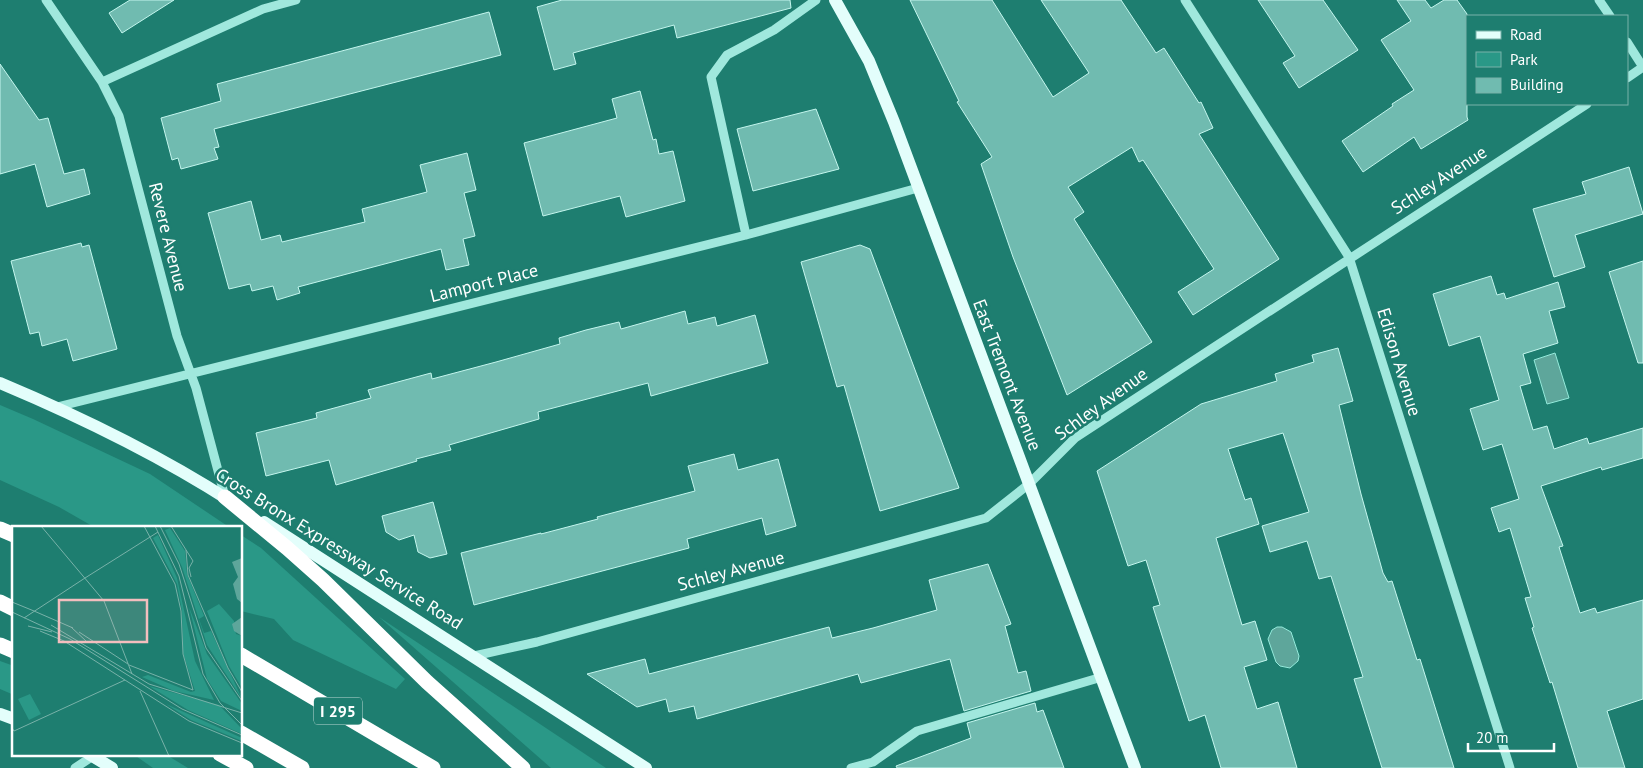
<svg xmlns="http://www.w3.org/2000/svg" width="1643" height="768" font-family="'PT Sans',sans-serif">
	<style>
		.green { fill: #2a9887 }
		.water { fill: #5ea69b; stroke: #94eadb }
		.building { fill: #70bbb0; stroke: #c4f6ee }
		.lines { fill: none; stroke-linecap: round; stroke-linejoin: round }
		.minor { stroke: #a0e8dd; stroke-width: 9 }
		.major { stroke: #e3fefb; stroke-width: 12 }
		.highway { stroke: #fff; stroke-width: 15 }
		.labels { text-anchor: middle; stroke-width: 5; stroke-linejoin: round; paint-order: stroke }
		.shield { fill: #1e7e70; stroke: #bcd8d4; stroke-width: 1 }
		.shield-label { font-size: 16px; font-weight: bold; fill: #fff }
		.street-label { font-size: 18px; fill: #fff; stroke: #1e7e70 }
		.inset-road { fill: none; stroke: #78b2a9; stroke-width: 1 }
		.view { fill: #f3bebe; fill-opacity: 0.15; stroke: #f3bebe; stroke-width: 2.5 }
		.inset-edge { fill: none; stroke: #fff; stroke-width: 2.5 }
	</style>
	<rect width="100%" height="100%" fill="#1e7e70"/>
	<!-- green -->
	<path class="green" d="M0,405L33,419L150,474L229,527H94L59,507L0,480Z
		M241,535L261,548L405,679L396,689L293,640L274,619L241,611Z
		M379,617L606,768H551Z
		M0,661L14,666V695L0,689Z
		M133,754H165L188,768H153Z"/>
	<!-- water -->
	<path class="water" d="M1555,353L1569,398L1547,404L1534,360Z
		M1277,627H1282L1291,632L1299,656L1298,661L1290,668L1280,666L1276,662L1268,639L1272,630Z"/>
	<!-- building -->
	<path class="building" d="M130,0H174L122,33L109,13Z
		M562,0H790L791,8L677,38L674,25L573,53L576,64L554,70L537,7Z
		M910,0H992L1053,97L1089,73L1041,0H1121L1156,53L1164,48L1199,103L1201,102L1213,128L1199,134L1279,259L1193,315L1178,292L1214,269L1143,160L1139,162L1132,147L1068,187L1084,212L1074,219L1152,342L1067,395L1013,257L981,164L992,157L957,102L959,101Z
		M1258,0H1323L1358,50L1299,88L1283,63L1295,56Z
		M1397,0H1425L1431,8L1444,0H1457L1467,14V117L1468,120L1421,149L1414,137L1363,172L1342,141L1393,106L1392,104L1414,90L1381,40L1411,21Z
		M489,12L501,55L214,129L219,147L214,148L218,159L181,169L178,158L172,160L161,118L221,101L217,84Z
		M0,64L39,120L48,118L64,174L84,169L90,194L47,207L35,164L0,174Z
		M640,91L653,140L656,139L659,154L673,151L685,201L626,217L620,196L543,216L524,143L617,118L612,99Z
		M816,109L839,169L753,191L737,129Z
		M467,153L476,190L464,193L475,236L463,239L469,265L446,270L441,249L298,287L300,293L277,300L273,286L252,291L250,284L229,289L208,213L251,201L261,240L280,235L282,242L365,222L362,209L427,192L420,165Z
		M1629,167L1643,214L1575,235L1585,267L1554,277L1533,209L1586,194L1582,182Z
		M81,243L82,247L89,245L117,349L73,361L67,339L42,346L39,332L30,334L11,261Z
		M860,245L870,249L959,488L880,511L844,385L837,387L801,262Z
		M1643,261V363H1638L1609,272Z
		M1491,276L1497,295L1504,293L1506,299L1558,282L1565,307L1549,311L1558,343L1523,354L1531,383L1520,386L1533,430L1547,426L1554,449L1587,438L1589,444L1643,428V458L1602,470L1601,467L1541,486L1563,546L1559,547L1580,613L1595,608L1597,613L1643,600V699L1607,711L1625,768H1578L1552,682L1550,683L1532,628L1534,627L1525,598L1531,597L1510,528L1499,532L1491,508L1519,499L1502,444L1483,450L1470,409L1499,400L1480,336L1449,346L1433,294Z
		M685,311L688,324L715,317L717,326L755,315L768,363L651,396L648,383L538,412L539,419L449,445L451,450L416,459L417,461L336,485L329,460L266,476L256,433L317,418L316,413L371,398L368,390L431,373L432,379L496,362L560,344L559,338L586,330L619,322L621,329Z
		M1338,348L1353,401L1339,405L1361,494L1383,573L1388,582L1392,581L1417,660L1420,659L1454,768H1382L1354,679L1363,677L1331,576L1319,579L1307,541L1270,552L1262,526L1309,512L1283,433L1228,449L1245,500L1251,498L1259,524L1216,538L1242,625L1255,621L1267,660L1244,667L1257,709L1278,702L1297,768H1221L1205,715L1189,721L1153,607L1160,605L1146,560L1128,566L1097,471L1201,404L1277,381L1275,374L1314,362L1312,355Z
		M734,454L738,470L778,459L796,526L766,535L762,518L687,539L689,548L474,605L461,553L541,533V534L598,519L597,517L695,491L688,466Z
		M433,502L447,554L430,558L418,552L414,535L399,540L386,532L382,516Z
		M988,564L1011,624L1005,626L1018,673L1026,671L1031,691L964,711L950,659L861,683L858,674L697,719L694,706L669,712L666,699L637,707L587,674L645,659L649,674L829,627L832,638L873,628L937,610L929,580Z
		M1035,703L1037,712L1043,710L1064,768H897L896,766L971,738L967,723Z"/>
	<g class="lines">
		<!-- minor -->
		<path class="minor" d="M46,0L102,82L119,116L177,336L196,388L225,497
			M1185,0L1349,257L1510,768
			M1599,0L1610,16
			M1627,42L1643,67
			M1627,78L1643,67
			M102,82L263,9L296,0
			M746,235L711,77L727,55L774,30L816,0
			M57,407L746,235L918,188
			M474,656L537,642L986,518L1029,484L1075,438L1587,104
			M75,768L93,756L95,759
			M851,768L873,762L917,731L1102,677"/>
		<!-- major -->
		<path class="major" d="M835,0L869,61L894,122L1135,768
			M0,383C81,417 159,455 232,502
			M264,522L646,768
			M0,714L14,719
			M89,754L112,768"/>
		<!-- highway -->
		<path class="highway" d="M225,497L287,548L323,580L427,682L523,768
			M0,529L14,535
			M0,602L14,609
			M0,645L14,651
			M241,655L433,768
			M241,733L302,768
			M220,754L246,768"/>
	</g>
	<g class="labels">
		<!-- shield labels -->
		<rect class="shield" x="314" y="697.5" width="48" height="27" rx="4"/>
		<g class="shield-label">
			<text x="338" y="717">I 295</text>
		</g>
		<!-- street labels -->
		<g class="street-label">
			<text transform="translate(1439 180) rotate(-33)" y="6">Schley Avenue</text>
			<text transform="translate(168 237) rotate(76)" y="6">Revere Avenue</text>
			<text transform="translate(484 283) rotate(-14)" y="6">Lamport Place</text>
			<text transform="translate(1399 362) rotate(73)" y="6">Edison Avenue</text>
			<text transform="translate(1007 375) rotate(69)" y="6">East Tremont Avenue</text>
			<text transform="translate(1101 404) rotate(-36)" y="6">Schley Avenue</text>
			<text transform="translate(339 549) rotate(32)" y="6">Cross Bronx Expressway Service Road</text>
			<text transform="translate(731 571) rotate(-15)" y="6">Schley Avenue</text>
		</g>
	</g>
	<!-- overview -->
	<g transform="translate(12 526)">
		<rect width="230" height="230" fill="#1e7e70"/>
		<path d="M158,2L173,25L175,48L192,90L187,93L192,107L199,105L230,173L195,119L170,41L153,4ZM146,9L165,52L183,135L202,174L162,165L130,151L136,149L179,166L183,165L171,127L170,85L165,58L141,12ZM207,78L222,95L224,108L230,110V162L217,140L195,85ZM177,81L195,128L230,178V185L209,175L195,153ZM137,160L207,179L230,203V208L176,184ZM18,168L29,188L17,194L6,173ZM154,178L230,212V215L179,194Z" fill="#2a9887"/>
		<path d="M230,32V77L225,73L221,58L226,51L220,36ZM230,91V110L222,105L220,98Z" fill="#5ea69b"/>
		<path class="inset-road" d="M29,0L92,75L120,148M143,0L167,50L191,148L208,177L230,199M148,0L167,38L194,122L230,175M159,0L181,35L177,42L179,51M174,24L176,49L216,142L230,166M73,52L146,6M0,76L22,85M22,85L61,102M0,86L58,113L170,183L230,209M12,92L73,52M39,99L137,158L230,187M16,100L40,106M59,101L74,115M28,105L52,115L177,195L230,217M67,106L116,138M117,139L181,164L171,128L169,85L163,58L132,0M128,165L157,230M0,202L2,205L113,154"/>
		<path class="view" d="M47,74H135V116H47Z"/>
		<rect width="230" height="230" class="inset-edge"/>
	</g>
	<!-- legend -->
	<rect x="1466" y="15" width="162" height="90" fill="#1e7e70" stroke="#78b2a9"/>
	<rect x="1476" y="31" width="25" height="8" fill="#e3fefb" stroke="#78b2a9"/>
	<text x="1510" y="40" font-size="15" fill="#ffffff">Road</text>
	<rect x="1476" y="52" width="25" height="15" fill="#2a9887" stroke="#78b2a9"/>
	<text x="1510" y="65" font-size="15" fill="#ffffff">Park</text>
	<rect x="1476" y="78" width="25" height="15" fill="#70bbb0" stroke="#78b2a9"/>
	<text x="1510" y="90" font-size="15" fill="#ffffff">Building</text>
	<!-- scale -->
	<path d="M1468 743v8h86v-8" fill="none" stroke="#ffffff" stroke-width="2.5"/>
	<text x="1476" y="743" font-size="15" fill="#ffffff" stroke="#1e7e70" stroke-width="4" paint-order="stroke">20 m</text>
</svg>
